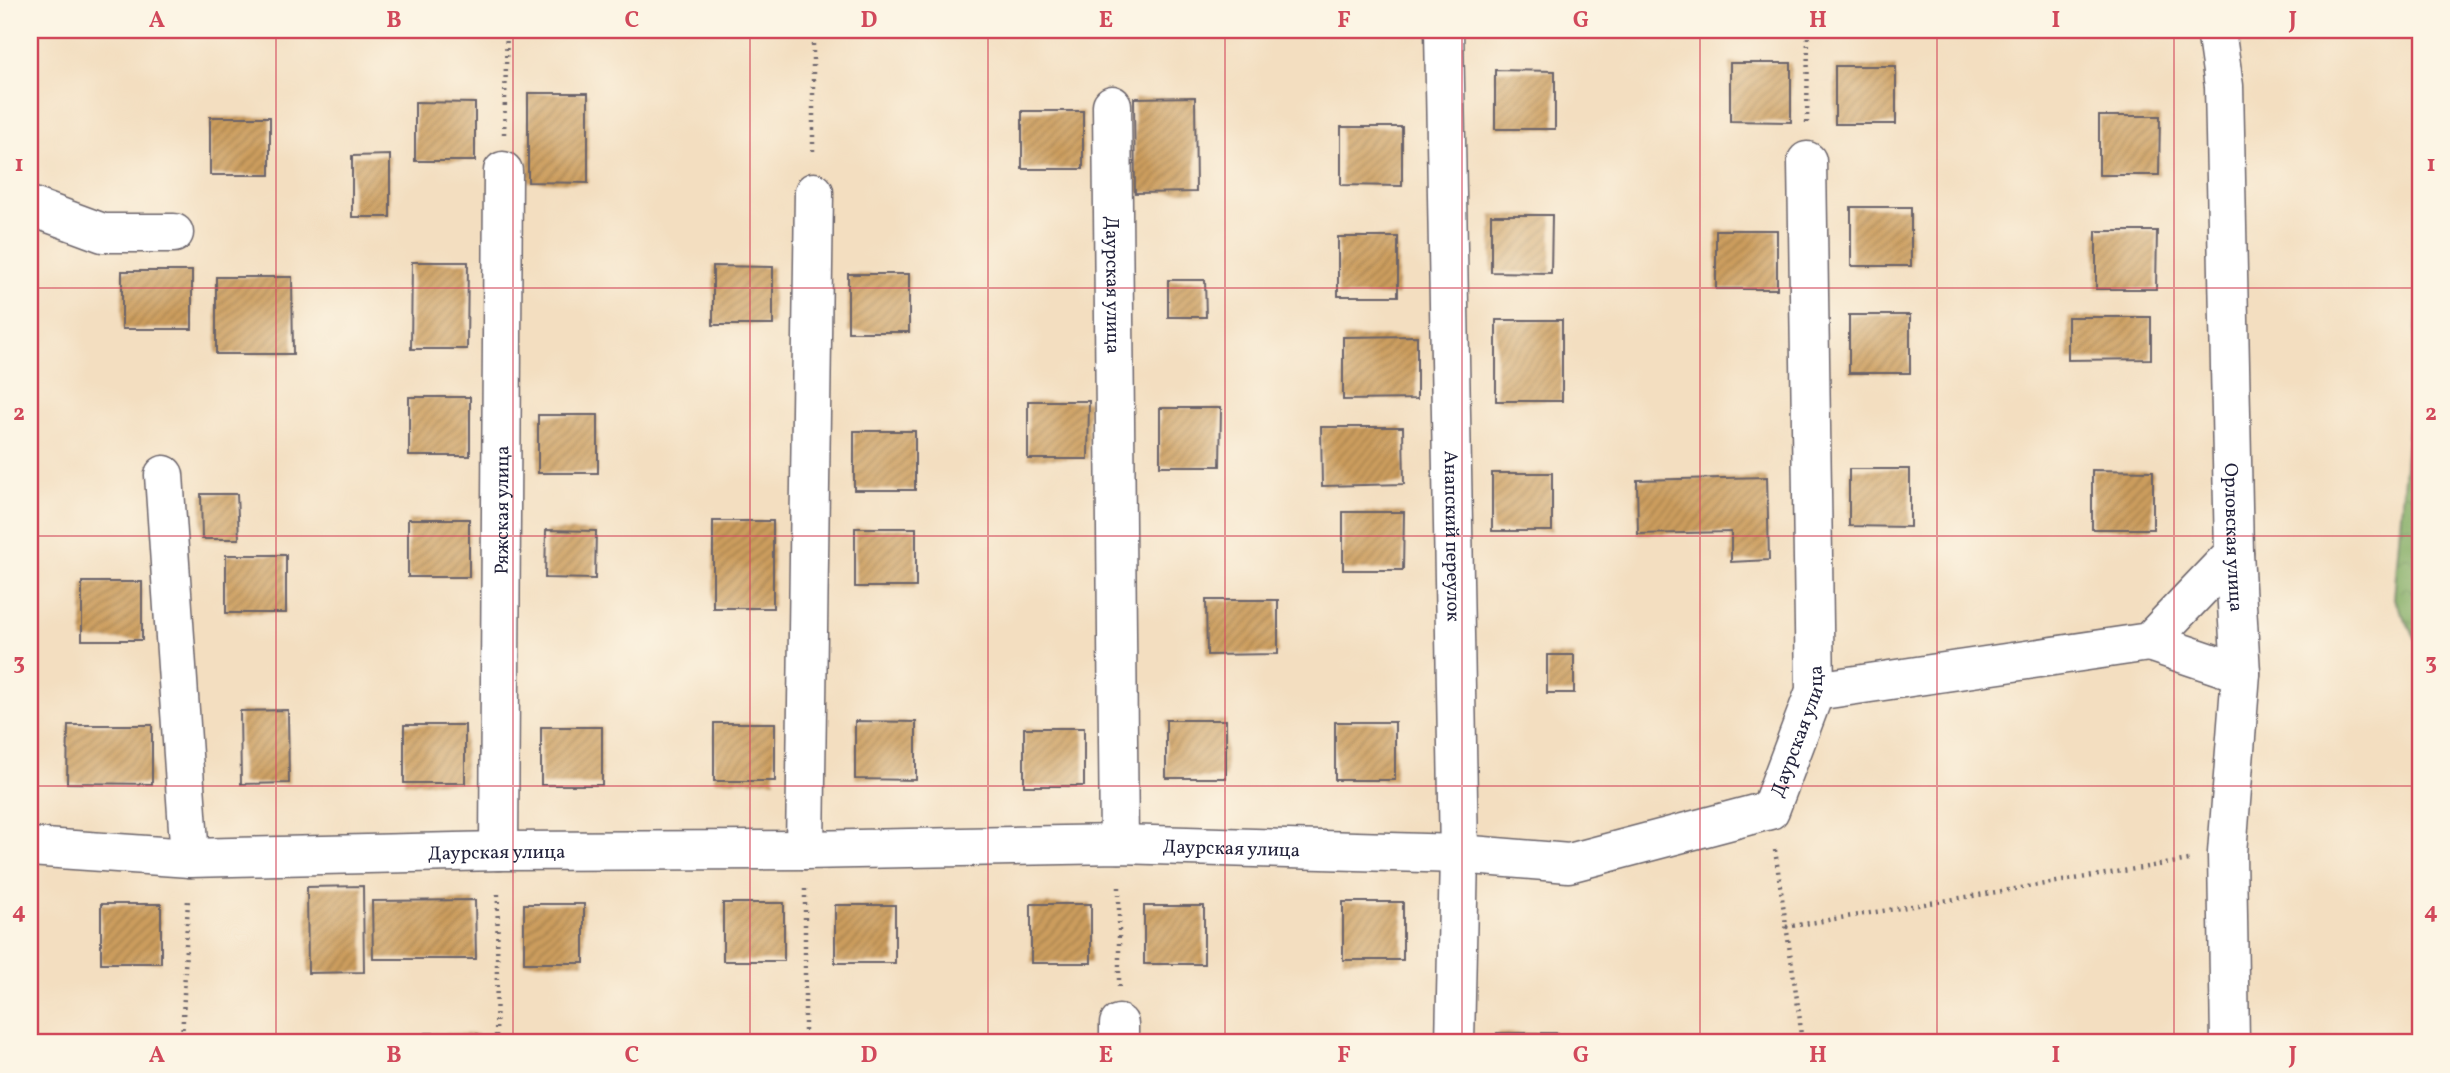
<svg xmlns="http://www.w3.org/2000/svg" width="2450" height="1073" font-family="Vollkorn,serif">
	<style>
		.forest { fill: url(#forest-crowns); stroke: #526750; stroke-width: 2 }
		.building { fill: url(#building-hatch) }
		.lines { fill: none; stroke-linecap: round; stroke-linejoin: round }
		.minor-casing { stroke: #6b646a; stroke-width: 41 }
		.path { stroke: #6b646a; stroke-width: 4.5; stroke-dasharray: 2 5; stroke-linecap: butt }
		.minor { stroke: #fff; stroke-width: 38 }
		.grid { fill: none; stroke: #d1495b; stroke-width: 2; stroke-opacity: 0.55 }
		.labels { text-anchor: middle; stroke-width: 7; stroke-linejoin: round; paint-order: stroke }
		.street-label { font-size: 19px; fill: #22223b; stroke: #fcf5e5 }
		.neatline { fill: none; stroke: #d1495b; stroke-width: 2.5 }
		.grid-label { font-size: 23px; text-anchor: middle; font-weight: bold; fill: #d1495b }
	</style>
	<defs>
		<pattern id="forest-crowns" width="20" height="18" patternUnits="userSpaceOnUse" patternTransform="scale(1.75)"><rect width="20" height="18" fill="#82ac64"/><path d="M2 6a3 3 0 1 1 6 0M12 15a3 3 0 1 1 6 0" fill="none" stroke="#6a8c54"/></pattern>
		<pattern id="building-hatch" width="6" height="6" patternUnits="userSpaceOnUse" patternTransform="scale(1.75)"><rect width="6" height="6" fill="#cc9d5d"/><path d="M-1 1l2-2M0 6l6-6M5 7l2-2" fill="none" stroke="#a5804e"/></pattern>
	</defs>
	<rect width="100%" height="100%" fill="#fcf5e5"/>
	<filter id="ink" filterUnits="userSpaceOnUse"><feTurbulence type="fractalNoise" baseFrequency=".0143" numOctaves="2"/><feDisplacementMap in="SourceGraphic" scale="14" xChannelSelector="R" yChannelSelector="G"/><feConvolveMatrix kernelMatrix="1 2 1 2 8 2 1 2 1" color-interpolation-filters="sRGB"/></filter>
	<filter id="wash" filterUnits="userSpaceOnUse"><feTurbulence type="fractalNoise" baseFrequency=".00686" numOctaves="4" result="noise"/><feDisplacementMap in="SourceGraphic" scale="28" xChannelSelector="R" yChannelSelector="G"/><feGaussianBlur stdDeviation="1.57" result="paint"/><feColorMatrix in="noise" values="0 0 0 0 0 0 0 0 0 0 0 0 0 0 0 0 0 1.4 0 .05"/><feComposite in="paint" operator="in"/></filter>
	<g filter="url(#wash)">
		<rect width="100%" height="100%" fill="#f3dec0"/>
		<!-- forest -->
		<path class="forest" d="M2420,282V646L2394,599Z"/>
		<g id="blocks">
			<!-- building -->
			<path class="building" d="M1730,63H1791V122L1730,121Z
				M1835,66H1896V124H1835Z
				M1495,70L1555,71V129H1495Z
				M528,93H588V183L528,182Z
				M1195,97L1196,192L1135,193L1134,98Z
				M415,102L475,103V161H415Z
				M1022,111H1083V169H1022Z
				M2099,116H2160L2159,175H2099Z
				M210,117H270V175H210Z
				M1341,127H1402V186L1341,185Z
				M390,155V217H352V156Z
				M1851,207H1911V266H1851Z
				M1491,215H1552L1551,273L1491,272Z
				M1716,230H1777V289H1716Z
				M2096,231H2157L2156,289H2096Z
				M1338,237H1398V296H1338Z
				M412,262H468L467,349H411Z
				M713,266L773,267V325H713Z
				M122,271H192V329H122Z
				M848,274H909V332H848Z
				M216,277H292L293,354H216Z
				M1168,280H1205L1206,317H1168Z
				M1849,315H1910V373H1849Z
				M2068,317H2151V359L2068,360Z
				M1496,320H1562V401H1496Z
				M1417,336V399L1343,400V337Z
				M409,397H470V456H409Z
				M1028,401H1089L1088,459H1028Z
				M1160,408H1221L1220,466H1160Z
				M538,415H598V473H538Z
				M1321,427H1403L1404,484L1322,486Z
				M854,431H915V490H854Z
				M1849,469H1910V527L1849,526Z
				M2092,470L2153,471V529H2092Z
				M1492,473H1552V531H1492Z
				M1767,477L1769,560L1731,562V532L1638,534L1637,480Z
				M201,494H237L239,539H202Z
				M1343,512H1404L1403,570H1343Z
				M408,519H469V577H408Z
				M713,521H773V608H713Z
				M855,528H916V587H855Z
				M546,530L596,531L595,579L545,578Z
				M226,555H286V613H226Z
				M82,582H142V640H82Z
				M1206,600H1278V654L1207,655Z
				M1547,655H1574V693H1547Z
				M288,710L289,783L241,784L240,711Z
				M1166,720H1226V778H1166Z
				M855,721L916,722V780L855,779Z
				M1335,722H1395V780H1335Z
				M714,723H775V781H714Z
				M68,725H152V784L67,783Z
				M404,725H465V783H404Z
				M541,727H602V785H541Z
				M1024,728H1084V786H1024Z
				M363,886L364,972L308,973L307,887Z
				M475,900L476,959H373L372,901Z
				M1343,902H1403V960H1343Z
				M723,903H784V961H723Z
				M101,904H161V963H101Z
				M524,904H584V963H524Z
				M1031,904H1091V963H1031Z
				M835,905H895V963H835Z
				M1144,906H1204V964H1144Z
				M426,1033L478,1034V1043H426Z
				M1497,1033H1558V1043H1497Z
				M724,1039H785V1043H724Z"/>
		</g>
	</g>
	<g filter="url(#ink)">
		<use href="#blocks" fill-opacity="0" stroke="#6b646a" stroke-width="2"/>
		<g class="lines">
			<defs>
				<g id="minor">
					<path id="s1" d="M1444,30L1459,854L1455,1043"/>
					<path id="s2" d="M2216,30L2224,86L2234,553L2241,673L2227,853L2230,1043"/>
					<path id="s3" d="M1112,105L1119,844"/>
					<path d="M30,206L103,233H174"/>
					<path d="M164,475L190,858"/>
					<path d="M2149,642L2241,673"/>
					<path d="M1815,691L2149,642L2234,553"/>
					<path id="s4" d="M30,847L190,858L499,851L805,850L1119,844L1459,854L1569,863L1770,810L1815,691L1807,161"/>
					<path d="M805,850L814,192"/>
					<path id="s5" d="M499,851L503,171"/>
					<path d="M1119,1024V1043"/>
				</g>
			</defs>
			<!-- minor casing -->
			<use href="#minor" class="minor-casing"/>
			<!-- path -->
			<path class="path" d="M813,30V155
				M1807,123L1808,30
				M504,134L507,30
				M1775,850L1800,1020L1801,1043
				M805,889V1043
				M1786,927L2189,860
				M1119,987V883
				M182,1043L188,898
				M496,1043L498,890"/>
			<!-- minor -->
			<use href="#minor" class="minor"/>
		</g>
	</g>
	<!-- grid -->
	<path class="grid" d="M276,30V1043M513,30V1043M750,30V1043M988,30V1043M1225,30V1043M1462,30V1043M1700,30V1043M1937,30V1043M2174,30V1043M30,288H2420M30,536H2420M30,786H2420"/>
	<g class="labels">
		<!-- street labels -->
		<g class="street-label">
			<text dy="7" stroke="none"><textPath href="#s3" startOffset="180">Даурская улица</textPath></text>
			<text dy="7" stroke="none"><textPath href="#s5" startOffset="341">Ряжская улица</textPath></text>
			<text dy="7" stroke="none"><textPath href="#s2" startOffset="508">Орловская улица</textPath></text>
			<text dy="7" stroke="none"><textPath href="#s1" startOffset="506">Анапский переулок</textPath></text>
			<text dy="7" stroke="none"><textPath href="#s4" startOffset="1832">Даурская улица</textPath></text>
			<text dy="7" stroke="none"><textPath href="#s4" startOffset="1202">Даурская улица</textPath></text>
			<text dy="7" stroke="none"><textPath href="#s4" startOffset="467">Даурская улица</textPath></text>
		</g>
	</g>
	<!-- margin -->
	<rect width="2450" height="1073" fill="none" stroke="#fcf5e5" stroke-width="77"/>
	<rect x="38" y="38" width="2374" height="996" class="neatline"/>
	<g class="grid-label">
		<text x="157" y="27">A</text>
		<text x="394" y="27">B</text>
		<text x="632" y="27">C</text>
		<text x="869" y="27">D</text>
		<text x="1106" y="27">E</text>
		<text x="1344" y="27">F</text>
		<text x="1581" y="27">G</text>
		<text x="1818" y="27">H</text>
		<text x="2056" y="27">I</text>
		<text x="2293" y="27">J</text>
		<text x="19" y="171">1</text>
		<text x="2431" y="171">1</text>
		<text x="19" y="420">2</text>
		<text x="2431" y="420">2</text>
		<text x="19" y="669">3</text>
		<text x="2431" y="669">3</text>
		<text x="19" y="918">4</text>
		<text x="2431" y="918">4</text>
		<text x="157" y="1062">A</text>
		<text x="394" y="1062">B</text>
		<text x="632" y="1062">C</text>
		<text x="869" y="1062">D</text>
		<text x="1106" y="1062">E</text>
		<text x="1344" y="1062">F</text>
		<text x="1581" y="1062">G</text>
		<text x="1818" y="1062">H</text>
		<text x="2056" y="1062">I</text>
		<text x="2293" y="1062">J</text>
	</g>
</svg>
